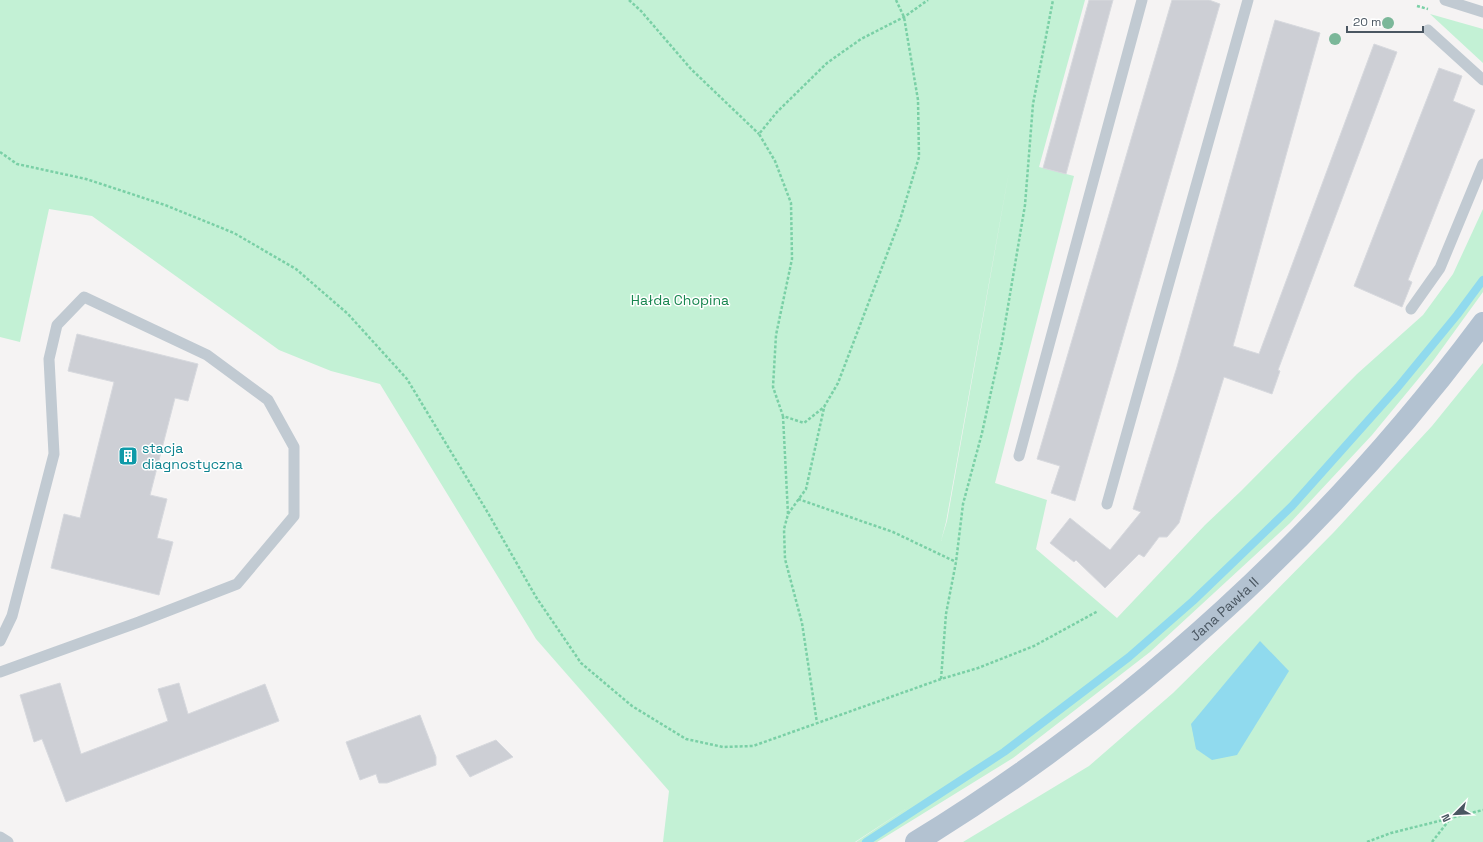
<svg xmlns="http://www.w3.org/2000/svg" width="1483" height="842" font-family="'Space Grotesk',sans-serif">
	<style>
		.green { fill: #c3f1d5; fill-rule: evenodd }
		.water { fill: #90daee }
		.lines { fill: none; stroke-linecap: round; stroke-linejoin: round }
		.stream { stroke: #90daee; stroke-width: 8 }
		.building { fill: #cdcfd5; stroke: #d7d9de }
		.path { stroke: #7ad0a6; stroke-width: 2.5; stroke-dasharray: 3 2; stroke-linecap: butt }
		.service { stroke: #c1cad2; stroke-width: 11 }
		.primary { stroke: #b3c2d1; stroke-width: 22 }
		.tree { fill: #7bb799 }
		.labels { text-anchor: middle; stroke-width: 3; stroke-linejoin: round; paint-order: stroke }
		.park-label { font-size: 14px; fill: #17864f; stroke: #fff }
		.culture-label { font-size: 14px; fill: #0d838f; stroke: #fff; text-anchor: start }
		.street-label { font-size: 14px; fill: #4a5661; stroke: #fff }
	</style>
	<rect width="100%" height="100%" fill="#f5f3f3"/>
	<!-- green -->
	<path class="green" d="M0,0H1085L1039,167L1074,176L995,483L1047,500L1036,549L1117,618L1205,525L1241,491L1357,374L1423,315L1453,274L1483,209V292L1433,361L1372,435L1290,523L1150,652L1013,758L877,842H856L910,806L855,842H663L669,791L536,639L380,384L331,371L279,350L92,216L49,209L20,342L0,337ZM1010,166L947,521L941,541L946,522Z
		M1430,14L1483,29V63Z
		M1483,363V842H963L1089,766L1173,693L1247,620L1334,532L1432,426Z"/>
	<!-- water -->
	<path class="water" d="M1260,641L1289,671L1237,755L1212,760L1196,749L1191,724Z"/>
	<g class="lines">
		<!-- stream -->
		<path class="stream" d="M866,842L1004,752L1129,657L1193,601L1292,506L1398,387L1457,315L1483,280"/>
	</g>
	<!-- building -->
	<path class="building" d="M1089,0H1113L1066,174L1043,168Z
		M1172,0H1209L1220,4L1075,501L1051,493L1060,466L1037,459Z
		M1275,20L1320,33L1233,346L1259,354L1374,44L1397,52L1278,370L1280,371L1272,394L1224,377L1179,523L1167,537H1159L1144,557L1139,554L1105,588L1076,560L1074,562L1050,543L1070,518L1110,550L1141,512L1133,509L1177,367Z
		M1439,68L1462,76L1453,101L1475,110L1408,280L1412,282L1402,307L1354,286Z
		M77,334L198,364L188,401L175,398L150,495L167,499L157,538L173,542L159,595L51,568L64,514L80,518L114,382L68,371Z
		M60,683L81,754L168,721L158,689L179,683L188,714L265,684L279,721L66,802L42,739L34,742L20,695Z
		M420,715L436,757V765L387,783H379L376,774L360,780L346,742Z
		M496,740L513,757L470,777L456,756Z"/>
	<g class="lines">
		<!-- path -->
		<path class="path" d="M629,0L641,11L691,69L759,134
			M896,0L904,17L918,100L919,157L900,220L838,383L824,407L804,423L783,416L773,387L776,335L792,259L791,203L775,161L759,134L777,112L827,63L861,39L904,17L928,0
			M1417,6L1428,9
			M0,152L17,164L86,179L165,205L234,233L296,269L348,314L407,379L488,513L536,597L581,663L632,706L686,739L723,747L753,746L941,679L978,668L1034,646L1098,611
			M783,416L788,514L784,529L785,559L802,623L817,723
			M798,499L893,532L956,562
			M788,514L806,489L824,408
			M941,679L946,614L956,562L963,504L982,433L1002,342L1025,205L1033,104L1053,0
			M1367,842L1391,833L1483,810
			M1432,842L1450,819"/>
		<!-- service -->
		<path class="service" d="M1445,0L1483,12
			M1428,30L1483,80
			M1411,309L1440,268L1483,164
			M1019,456L1142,0
			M1107,504L1248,0
			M0,641L12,616L54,454L49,359L57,325L84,297L207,355L268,400L294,447V516L237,584L139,622L0,672
			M0,837L8,842"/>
		<!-- primary -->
		<path class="primary" id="s1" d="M916,842C1136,707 1329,530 1483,323"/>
	</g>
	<!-- trees -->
	<g class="tree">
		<circle cx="1388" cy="23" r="6"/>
		<circle cx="1335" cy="39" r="6"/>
	</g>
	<!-- icons -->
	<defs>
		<symbol id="building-square" viewBox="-11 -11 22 22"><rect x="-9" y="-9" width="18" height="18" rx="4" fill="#0f9aa8" stroke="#fff"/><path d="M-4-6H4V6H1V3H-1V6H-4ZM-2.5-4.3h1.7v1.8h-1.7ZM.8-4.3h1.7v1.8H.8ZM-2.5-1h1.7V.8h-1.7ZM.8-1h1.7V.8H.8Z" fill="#fff"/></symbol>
	</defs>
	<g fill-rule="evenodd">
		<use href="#building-square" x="117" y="445" width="22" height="22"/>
	</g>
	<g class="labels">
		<!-- park labels -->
		<g class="park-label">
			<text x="680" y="305">Hałda Chopina</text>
		</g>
		<!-- culture labels -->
		<g class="culture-label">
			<text x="142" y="453">stacja<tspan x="142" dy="16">diagnostyczna</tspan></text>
		</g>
		<!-- street labels -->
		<g class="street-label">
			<text dy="5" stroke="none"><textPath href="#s1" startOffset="387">Jana Pawła II</textPath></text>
		</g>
	</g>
	<!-- north arrow -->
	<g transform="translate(1455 814) rotate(246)" stroke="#ffffff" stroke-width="3" paint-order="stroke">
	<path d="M0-3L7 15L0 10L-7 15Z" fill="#4a5661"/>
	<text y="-6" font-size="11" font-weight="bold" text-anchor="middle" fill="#4a5661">N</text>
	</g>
	<!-- scale -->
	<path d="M1347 26v6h76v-6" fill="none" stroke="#4a5661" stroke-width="2"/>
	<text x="1353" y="26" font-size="12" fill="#4a5661" stroke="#ffffff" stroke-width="3" paint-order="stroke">20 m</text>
</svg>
